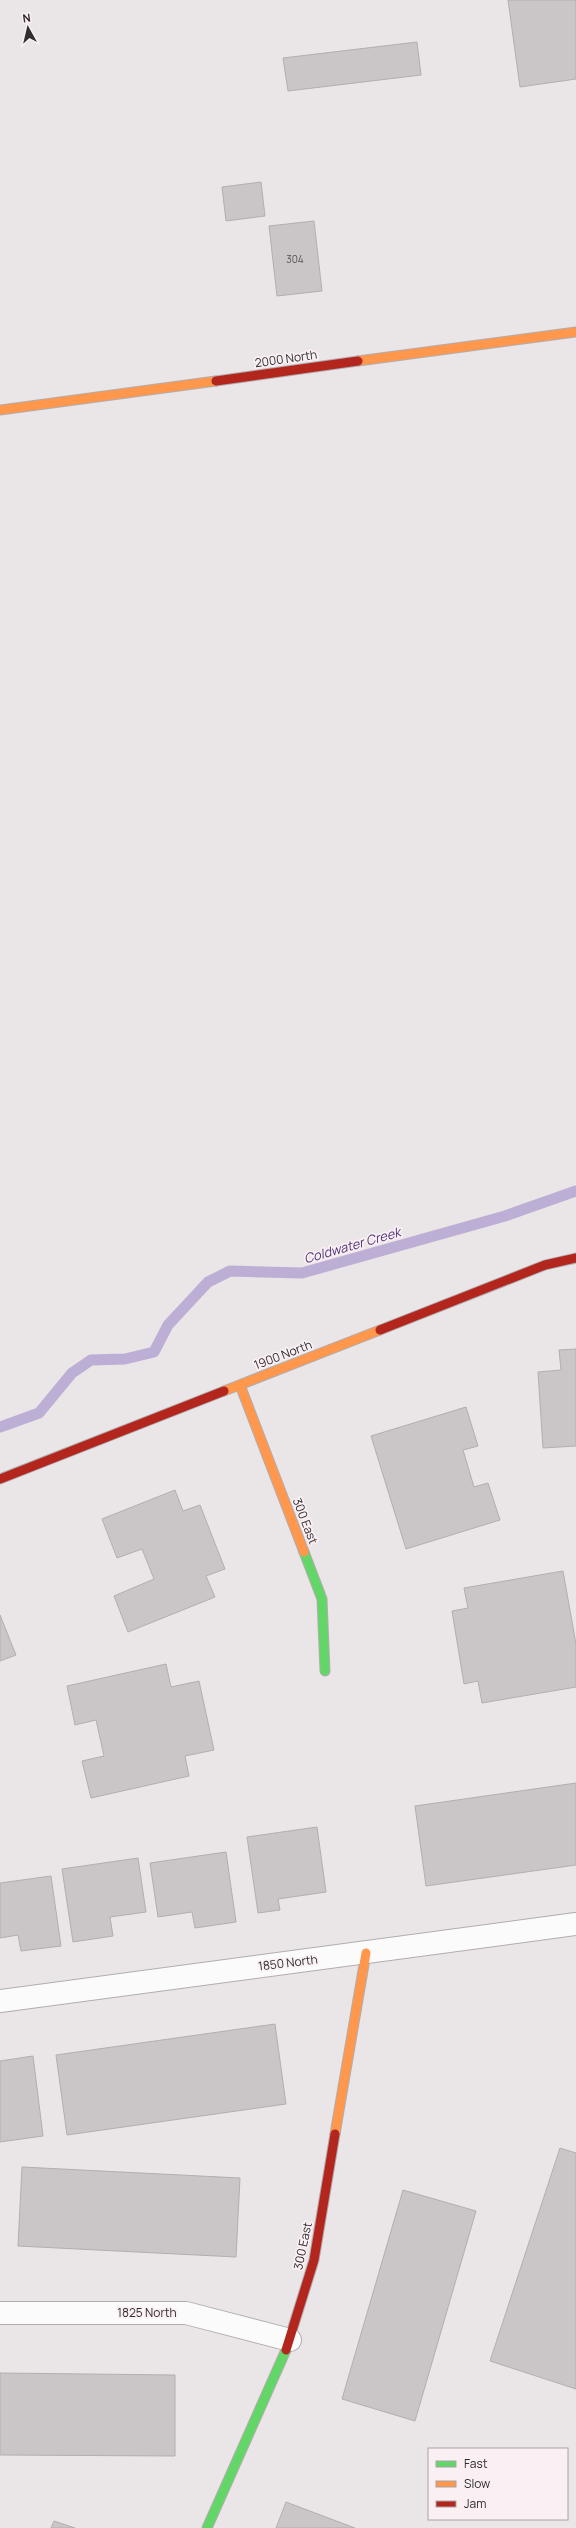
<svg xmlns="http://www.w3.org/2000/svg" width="576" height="2528" font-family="Manrope,sans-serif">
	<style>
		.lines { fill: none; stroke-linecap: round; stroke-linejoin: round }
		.stream { stroke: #bcaed5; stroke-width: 11 }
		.building { fill: #cac5c6; stroke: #b2afaf }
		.street-casing { stroke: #b1adaf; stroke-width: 24 }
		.fast-casing { stroke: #b1adaf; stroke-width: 11 }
		.slow-casing { stroke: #b1adaf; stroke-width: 11 }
		.jam-casing { stroke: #b1adaf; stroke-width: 11 }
		.street { stroke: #fcfbfb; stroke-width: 22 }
		.fast { stroke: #63d668; stroke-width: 9 }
		.slow { stroke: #ff974d; stroke-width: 9 }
		.jam { stroke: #b3261e; stroke-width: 9 }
		.labels { text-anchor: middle; stroke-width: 3.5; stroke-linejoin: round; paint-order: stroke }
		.number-label { font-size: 10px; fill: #565354 }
		.street-label { font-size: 12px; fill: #302d2e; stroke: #faf0f4 }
		.water-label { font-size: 13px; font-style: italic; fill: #4f3377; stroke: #faf0f4 }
	</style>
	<rect width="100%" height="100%" fill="#eae5e7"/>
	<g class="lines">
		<!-- stream -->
		<path class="stream" d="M0,1427L39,1413L72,1373L91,1360L125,1359L154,1352L168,1325L208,1282L230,1271L302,1273L505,1216L576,1191"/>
	</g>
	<!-- building -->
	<path class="building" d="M508,0H576V79L520,87Z
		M417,42L421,75L288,91L283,58Z
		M261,182L265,216L226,221L222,187Z
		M314,221L322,291L277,296L269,226Z
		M576,1349V1446L543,1448L538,1372L561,1370L559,1350Z
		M466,1407L478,1446L463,1450L474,1487L488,1483L500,1520L406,1549L371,1436Z
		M175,1490L183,1511L200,1505L225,1569L206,1576L215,1597L128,1632L114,1596L154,1579L142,1549L117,1558L102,1519Z
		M563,1571L576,1644V1687L482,1703L478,1681L464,1684L452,1611L468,1608L464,1588Z
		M0,1615L16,1655L0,1661Z
		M166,1664L171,1687L199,1681L214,1750L185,1756L189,1776L91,1798L82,1761L104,1756L96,1720L75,1725L67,1686Z
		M576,1783V1865L426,1886L415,1806Z
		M317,1827L326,1892L278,1899L280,1910L258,1913L247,1837Z
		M226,1852L236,1922L195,1928L192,1912L158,1917L150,1863Z
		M138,1858L146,1912L110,1917L113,1936L73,1942L62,1869Z
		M51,1876L61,1946L21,1951L18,1935L0,1938V1883Z
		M275,2024L286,2104L67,2135L56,2055Z
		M33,2056L43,2136L0,2142V2061Z
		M560,2148L576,2153V2389L490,2361Z
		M22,2167L240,2178L236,2257L18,2246Z
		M403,2190L476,2211L415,2421L342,2399Z
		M0,2373L175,2375V2456L0,2455Z
		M286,2502L355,2528H276Z
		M54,2521L75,2528H51Z"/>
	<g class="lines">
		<defs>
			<path id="street" d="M0,2001L576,1924
				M0,2313H186L290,2340"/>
			<path id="fast" d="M304,1552L322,1599L325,1671
				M207,2528L286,2350"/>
			<path id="slow" d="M358,361L576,332
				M0,410L216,381
				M240,1385L304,1552
				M224,1391L380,1330
				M335,2134L366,1953"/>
			<path id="jam" d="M216,381L358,361
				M380,1330L545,1265L576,1258
				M0,1479L224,1391
				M286,2350L314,2260L335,2134"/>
		</defs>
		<!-- street casing -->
		<use href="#street" class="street-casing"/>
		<!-- fast casing -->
		<use href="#fast" class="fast-casing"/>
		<!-- slow casing -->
		<use href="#slow" class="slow-casing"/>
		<!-- jam casing -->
		<use href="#jam" class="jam-casing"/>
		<!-- street -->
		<use href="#street" class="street"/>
		<!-- fast -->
		<use href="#fast" class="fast"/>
		<!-- slow -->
		<use href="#slow" class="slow"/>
		<!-- jam -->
		<use href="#jam" class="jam"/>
	</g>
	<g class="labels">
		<!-- number labels -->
		<g class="number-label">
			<text x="295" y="263">304</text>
		</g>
		<!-- street labels -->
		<g class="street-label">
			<text transform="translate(286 359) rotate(-8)" y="4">2000 North</text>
			<text transform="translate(283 1355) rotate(-21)" y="4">1900 North</text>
			<text transform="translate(305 1521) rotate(69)" y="4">300 East</text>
			<text transform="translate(288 1963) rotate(-7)" y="4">1850 North</text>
			<text transform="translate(303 2246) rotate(-78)" y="4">300 East</text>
			<text x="147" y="2317">1825 North</text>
		</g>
		<!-- water labels -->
		<g class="water-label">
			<text transform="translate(352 1245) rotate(-16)" y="5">Coldwater Creek</text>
		</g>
	</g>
	<!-- legend -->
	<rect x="428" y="2448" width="140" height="72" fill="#faf0f4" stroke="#a9a2a5"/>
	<rect x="436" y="2461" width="20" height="6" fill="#63d668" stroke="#a9a2a5"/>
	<text x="464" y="2468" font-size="12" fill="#302d2e">Fast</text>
	<rect x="436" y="2481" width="20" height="6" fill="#ff974d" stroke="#a9a2a5"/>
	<text x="464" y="2488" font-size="12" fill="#302d2e">Slow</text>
	<rect x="436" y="2501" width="20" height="6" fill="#b3261e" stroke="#a9a2a5"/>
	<text x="464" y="2508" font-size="12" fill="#302d2e">Jam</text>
	<!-- north arrow -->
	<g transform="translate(28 28) rotate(352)" stroke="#faf0f4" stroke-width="3" paint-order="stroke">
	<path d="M0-3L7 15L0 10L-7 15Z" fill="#302d2e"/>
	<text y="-6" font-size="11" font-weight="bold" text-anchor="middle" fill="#302d2e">N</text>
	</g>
</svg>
